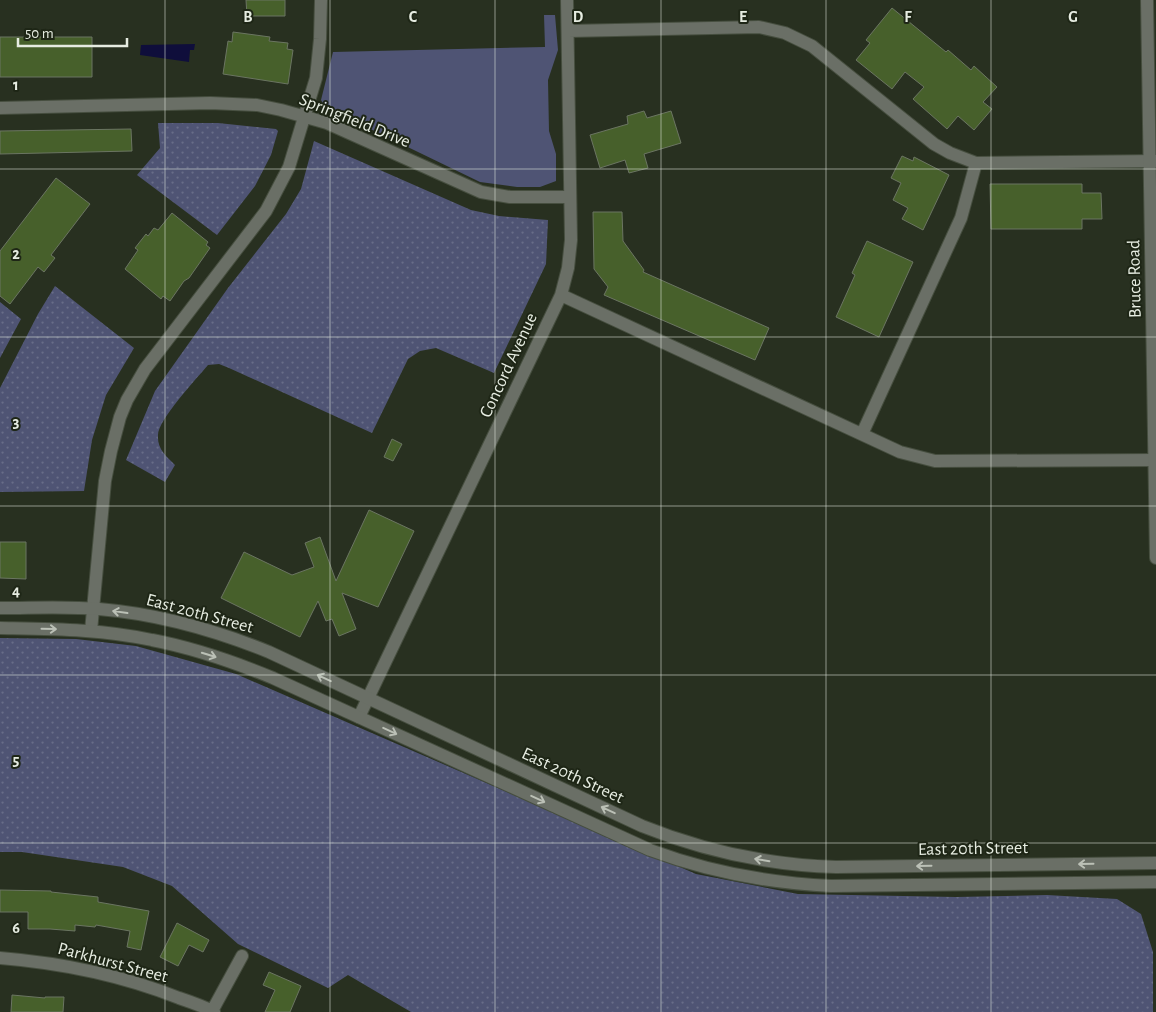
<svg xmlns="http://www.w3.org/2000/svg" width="1156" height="1012" font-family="'Alegreya Sans',sans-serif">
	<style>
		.grass { fill: url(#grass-dots) }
		.park { fill: #4f5474 }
		.water { fill: #0f0e3b }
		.building { fill: #47602b; stroke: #6b7562 }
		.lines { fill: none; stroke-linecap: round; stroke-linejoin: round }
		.minor-casing { stroke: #464e3f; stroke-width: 14 }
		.tertiary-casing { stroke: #464e3f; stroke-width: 14 }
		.minor { stroke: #6a6f66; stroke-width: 12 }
		.tertiary { stroke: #6a6f66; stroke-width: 12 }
		.oneway { stroke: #bbc0b6 }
		.grid { fill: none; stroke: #e6ece1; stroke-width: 1; stroke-opacity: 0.55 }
		.labels { text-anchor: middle; stroke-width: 4; stroke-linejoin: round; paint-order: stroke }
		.street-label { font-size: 18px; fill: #e6ece1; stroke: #1e2616 }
		.grid-label { font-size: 16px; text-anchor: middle; font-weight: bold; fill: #e6ece1; stroke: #1e2616; stroke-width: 4; stroke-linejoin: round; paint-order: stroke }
	</style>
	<defs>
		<pattern id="grass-dots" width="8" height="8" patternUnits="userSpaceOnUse" patternTransform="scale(1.25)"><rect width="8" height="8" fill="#4f5474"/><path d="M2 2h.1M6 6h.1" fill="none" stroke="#686d88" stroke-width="1.8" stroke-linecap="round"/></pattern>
	</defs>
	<rect width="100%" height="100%" fill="#283020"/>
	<!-- grass -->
	<path class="grass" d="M158,123H218L276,129L278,131L271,155L255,186L217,235L137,175L160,148Z
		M314,141L471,210L499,216L548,220L546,264L494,373L436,348L420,351L408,359L372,433L229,368L219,364L208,365C197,378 158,420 158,435C157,449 166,456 175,465L165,482L126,460L155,391L228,288L286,214L301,189Z
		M55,286L134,348L106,395L92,440L84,491L0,492V388L38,314Z
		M0,302L21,319L0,358Z
		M0,638L76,639L136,646L236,674L696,874L798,894L956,897L1047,895L1117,899L1141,914L1153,952V1012H411L348,975L328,988L238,944L172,886L123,867L22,852H0Z"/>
	<!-- park -->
	<path class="park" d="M544,15H555L558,50L548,80L549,131L556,154V181L540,187H517L480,182L325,107L321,100L333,52L545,47Z"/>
	<!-- water -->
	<path class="water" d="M195,44L194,50H190L189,62L140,55L141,45Z"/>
	<!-- building -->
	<path class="building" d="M246,0H285V16H247Z
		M892,8L946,52L948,50L971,70L974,66L997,87L983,102L992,109L974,130L958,116L947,129L913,99L924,87L905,72L892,89L856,60L870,43L866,40Z
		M233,32L270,37L269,41L288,43L287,49L293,50L288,84L223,74L228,41L232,42Z
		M0,37H92V77H0Z
		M644,111L647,118L671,111L681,143L644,154L648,168L629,173L625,160L600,168L590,135L628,124L627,116Z
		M131,129L132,151L0,154V131Z
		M902,156L913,161L914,157L949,175L923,230L902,219L908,208L893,200L901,183L891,178Z
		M56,178L90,204L51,255L55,258L44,272L38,267L10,304L0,296V251Z
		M990,184H1082V193H1101L1102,219H1082V229H991Z
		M593,212H622L623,241L644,270L643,272L769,328L755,360L604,295L608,287L594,269Z
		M172,213L208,242L206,245L210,248L189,278L184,281L170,301L163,296L161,299L125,269L138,250L135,248L146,234L148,236L154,228L158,230Z
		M867,241L913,262L879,337L836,317L855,275L852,273Z
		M392,439L402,444L393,461L384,457Z
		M369,510L414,531L378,607L342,593L356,629L339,636L332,619L326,621L318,601L300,637L221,598L244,552L292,575L314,567L305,543L320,537L336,581Z
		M0,542H26V579L0,578Z
		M0,890L51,891V892L98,897V902L149,911L141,950L127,947L130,931L96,925L95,927L75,925V931L50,929H28V912H0Z
		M177,923L209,940L203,952L189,945L178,966L160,957Z
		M269,972L301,986L290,1012H265L275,990L263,985Z
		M12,995L45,998V997H64L63,1012H11Z"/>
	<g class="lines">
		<defs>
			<path id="minor" d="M568,31L759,27L785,33L812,46L934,144L950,153L976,163L1156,161
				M0,108L210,103L257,105L281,110L327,123L481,192L510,197H570
				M561,295L900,452L935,461L1155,460
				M862,434L961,218L976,163
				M91,631L105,481L111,451L120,417L127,400L145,369L266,211L289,167L316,78L320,39L321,0
				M359,717L561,295L568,268L571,240L567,0
				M0,958C62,963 121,975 179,998C191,1002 203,1006 214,1012
				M212,1011L242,956"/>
			<path id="tertiary" d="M1147,0L1156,558
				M0,608C33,608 66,606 99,609C158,614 215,630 269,652L642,826C704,851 769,865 836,867L1156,863
				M0,628C51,629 102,629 152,640C194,648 234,662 273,678L650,850C709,872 769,883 831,886L1156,882"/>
		</defs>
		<!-- minor casing -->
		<use href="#minor" class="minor-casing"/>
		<!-- tertiary casing -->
		<use href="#tertiary" class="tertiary-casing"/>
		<!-- minor -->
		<use href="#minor" class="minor"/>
		<!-- tertiary -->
		<use href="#tertiary" class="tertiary"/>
	</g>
	<!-- one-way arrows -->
	<defs><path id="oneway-shaft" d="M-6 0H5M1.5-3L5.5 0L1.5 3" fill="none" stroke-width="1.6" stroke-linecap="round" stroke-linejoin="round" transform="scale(1.25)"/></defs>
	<g class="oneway">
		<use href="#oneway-shaft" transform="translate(120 612) rotate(-172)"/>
		<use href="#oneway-shaft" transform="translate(49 629) rotate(1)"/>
		<use href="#oneway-shaft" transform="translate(209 655) rotate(17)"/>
		<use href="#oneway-shaft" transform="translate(324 678) rotate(-155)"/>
		<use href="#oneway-shaft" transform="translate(390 731) rotate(25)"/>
		<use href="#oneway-shaft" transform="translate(538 799) rotate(25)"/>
		<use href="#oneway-shaft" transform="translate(608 810) rotate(-155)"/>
		<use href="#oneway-shaft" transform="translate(762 860) rotate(-171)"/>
		<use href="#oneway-shaft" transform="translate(1086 864) rotate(179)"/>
		<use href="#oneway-shaft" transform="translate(924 866) rotate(179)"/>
	</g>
	<!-- grid -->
	<path class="grid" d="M165,0V1012M330,0V1012M495,0V1012M661,0V1012M826,0V1012M991,0V1012M0,169H1156M0,337H1156M0,506H1156M0,675H1156M0,843H1156"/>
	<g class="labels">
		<!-- street labels -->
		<g class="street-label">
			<text transform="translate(355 120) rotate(22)" y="6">Springfield Drive</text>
			<text transform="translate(1134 279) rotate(-91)" y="6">Bruce Road</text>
			<text transform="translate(508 365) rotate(-65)" y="6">Concord Avenue</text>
			<text transform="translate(200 613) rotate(15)" y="6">East 20th Street</text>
			<text transform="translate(573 775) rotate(25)" y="6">East 20th Street</text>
			<text transform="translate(973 848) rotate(-1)" y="6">East 20th Street</text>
			<text transform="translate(113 962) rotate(15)" y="6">Parkhurst Street</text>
		</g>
	</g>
	<g class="grid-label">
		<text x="248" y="22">B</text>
		<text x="413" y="22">C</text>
		<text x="578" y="22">D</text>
		<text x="743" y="22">E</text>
		<text x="908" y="22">F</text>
		<text x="1073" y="22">G</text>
		<text x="16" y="90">1</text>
		<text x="16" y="259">2</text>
		<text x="16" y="427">3</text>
		<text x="16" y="596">4</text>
		<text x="16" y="765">5</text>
		<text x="16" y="933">6</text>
	</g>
	<!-- scale -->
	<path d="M18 38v8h109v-8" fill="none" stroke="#e6ece1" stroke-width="2.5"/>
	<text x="25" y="38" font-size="15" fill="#e6ece1" stroke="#1e2616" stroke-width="4" paint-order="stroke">50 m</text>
</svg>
